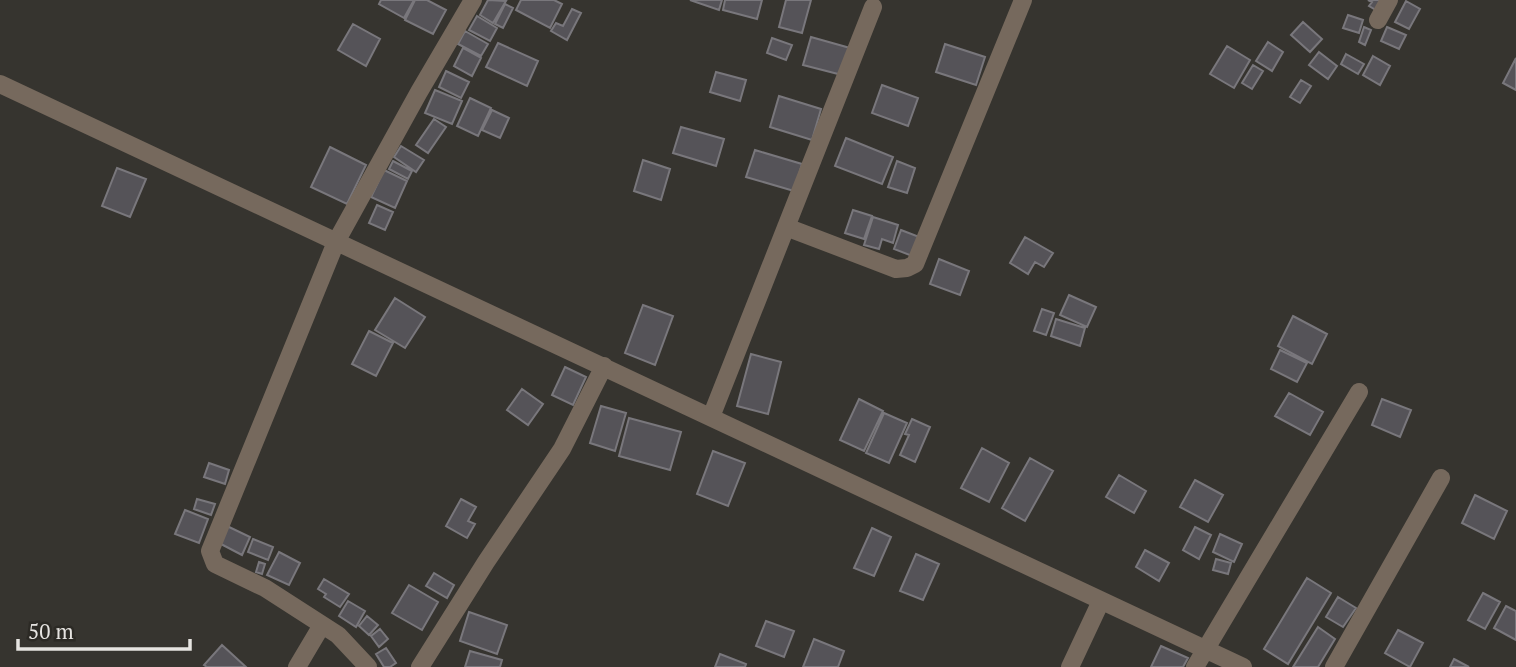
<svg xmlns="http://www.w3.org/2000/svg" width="1516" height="667" font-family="'PT Serif',serif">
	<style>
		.building { fill: #555358; stroke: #79777c; stroke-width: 2 }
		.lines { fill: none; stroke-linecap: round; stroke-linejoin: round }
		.minor { stroke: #76695d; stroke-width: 18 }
	</style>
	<rect width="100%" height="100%" fill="#36342f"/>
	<!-- building -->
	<path class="building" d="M381,0H414L404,18L379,4Z
		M415,0H427L446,10L433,34L405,20Z
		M488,0L506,1L493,23L480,15Z
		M521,0H554L562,4L550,28L516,10Z
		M690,0H722L719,10Z
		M725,0H762L757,19L723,10Z
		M786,0H811L802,33L779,27Z
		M1368,0H1381L1376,10L1369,6L1372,2Z
		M1406,1L1420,9L1409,29L1395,22Z
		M505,4L513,8L503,28L495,24Z
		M572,9L581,13L567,40L551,31L556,23L563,26Z
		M1348,15L1363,20L1359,33L1343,28Z
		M477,16L497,28L490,41L469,30Z
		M1303,22L1322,39L1310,52L1291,35Z
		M353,24L380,39L366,66L338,50Z
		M1364,27L1371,30L1365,45L1359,42Z
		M1387,27L1406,35L1399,49L1381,41Z
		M465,31L488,44L481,56L458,44Z
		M811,37L850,48L842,75L803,65Z
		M772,38L792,45L786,60L767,53Z
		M1268,42L1283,52L1272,71L1256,61Z
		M498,43L538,61L527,86L486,67Z
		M945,44L985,57L976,85L936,72Z
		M1227,46L1250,60L1234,88L1210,74Z
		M463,48L481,58L472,76L454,66Z
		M1319,52L1337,66L1328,79L1309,65Z
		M1346,54L1364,64L1358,74L1341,64Z
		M1373,56L1390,66L1380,85L1363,75Z
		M1516,58V90L1503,83Z
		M1253,65L1263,71L1252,89L1242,83Z
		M446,71L469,82L461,98L439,87Z
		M716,72L746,80L740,101L710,92Z
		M1301,80L1311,86L1300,103L1290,97Z
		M882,85L918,98L908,126L872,113Z
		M435,90L462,101L452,124L425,113Z
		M779,96L821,109L812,140L770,127Z
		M470,98L491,108L478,136L457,126Z
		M492,110L509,118L500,138L482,130Z
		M434,119L446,127L428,153L416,145Z
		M681,127L724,139L716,166L673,153Z
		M846,138L893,157L882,184L835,166Z
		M401,146L424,160L416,172L394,157Z
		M330,147L366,165L347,204L311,187Z
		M755,150L802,164L794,191L746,177Z
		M643,160L670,169L661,200L634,191Z
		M393,161L412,171L408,179L389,169Z
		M897,161L915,168L907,193L888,187Z
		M117,168L146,179L130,217L102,206Z
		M384,170L407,181L395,208L371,197Z
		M377,205L393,212L385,230L369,223Z
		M853,210L872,216L864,239L845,233Z
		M873,217L898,225L893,243L882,239L879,249L864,245Z
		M901,230L922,238L915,257L894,249Z
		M1025,237L1053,253L1044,267L1035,262L1028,274L1010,263Z
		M939,259L969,271L960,295L930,284Z
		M1069,295L1096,307L1087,327L1060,315Z
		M395,298L425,317L405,348L375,330Z
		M643,305L673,316L655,365L625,353Z
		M1042,309L1054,313L1046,335L1034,331Z
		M1293,316L1327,334L1312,364L1278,346Z
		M1056,319L1085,328L1080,346L1051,336Z
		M369,331L393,343L376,376L352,364Z
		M1280,350L1307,363L1297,382L1271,369Z
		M751,354L781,362L768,414L737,406Z
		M565,367L586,377L573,405L552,395Z
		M522,389L543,404L528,425L507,410Z
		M1289,393L1323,412L1310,435L1275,416Z
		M859,399L883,411L864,451L840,440Z
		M1382,399L1411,410L1400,437L1372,425Z
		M601,406L626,413L615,451L590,443Z
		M884,413L907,423L889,463L866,453Z
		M629,418L681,432L670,470L619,456Z
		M912,419L930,427L915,462L900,455L909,435L905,434Z
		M982,448L1009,463L989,502L961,488Z
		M713,451L745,463L728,506L697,494Z
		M1030,458L1053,471L1025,521L1002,508Z
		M209,463L229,470L225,484L204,477Z
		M1119,475L1146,491L1134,513L1106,497Z
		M1195,480L1223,495L1208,522L1180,507Z
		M1475,495L1507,511L1494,539L1462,523Z
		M197,499L215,504L211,515L194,509Z
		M461,499L476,507L468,521L475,524L467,538L446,526Z
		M185,510L208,519L199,543L175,534Z
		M227,526L250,537L242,555L219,543Z
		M1195,527L1211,535L1199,559L1183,550Z
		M872,528L891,537L874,576L854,568Z
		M1220,534L1242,544L1234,562L1213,552Z
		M253,539L273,547L268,560L248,552Z
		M1145,550L1169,563L1159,581L1136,567Z
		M279,552L300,563L289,585L267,575Z
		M916,554L939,564L923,600L900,591Z
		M1216,559L1231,563L1228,574L1213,570Z
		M259,562L265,564L262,574L256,572Z
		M434,573L454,585L447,598L426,586Z
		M1307,578L1331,593L1288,664L1264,649Z
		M324,579L349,594L340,607L324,597L326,594L318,589Z
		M409,585L438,602L422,630L392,613Z
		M1483,593L1500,602L1485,629L1468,620Z
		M1338,597L1356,608L1343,627L1326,617Z
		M348,601L365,611L356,627L339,616Z
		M1506,606L1516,611V640L1494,628Z
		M469,612L507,625L497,654L460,641Z
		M367,616L378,625L369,635L359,626Z
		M766,621L794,631L784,657L756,646Z
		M1318,627L1335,639L1318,667H1293Z
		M380,629L388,639L379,647L371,636Z
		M1398,630L1423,643L1410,667L1385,653Z
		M814,639L844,651L838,667H803Z
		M222,645L246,667H207L204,665Z
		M1161,646L1188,658L1183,667H1151Z
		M386,648L396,663L390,667H384L376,654Z
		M470,651L502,660L500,667H465Z
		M720,654L746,664L745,667H715Z
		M1454,659L1469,667H1450Z"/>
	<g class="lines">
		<!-- minor -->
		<path class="minor" d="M1378,20L1389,0
			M0,84L1243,667
			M786,227L896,269L907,268L915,264L1023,0
			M711,417L873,7
			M297,667L322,625
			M368,667L338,635L265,588L215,564L210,551L336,242L419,92L473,0
			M420,667L486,562L562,449L604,366
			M1070,667L1101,601
			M1195,667L1359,392
			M1334,667L1441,478"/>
	</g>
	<!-- scale -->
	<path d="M18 639v10h172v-10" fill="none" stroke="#e6e4e1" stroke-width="3.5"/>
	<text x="28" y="639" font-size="21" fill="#e6e4e1" stroke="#2c2a25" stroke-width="5" paint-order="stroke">50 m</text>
</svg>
